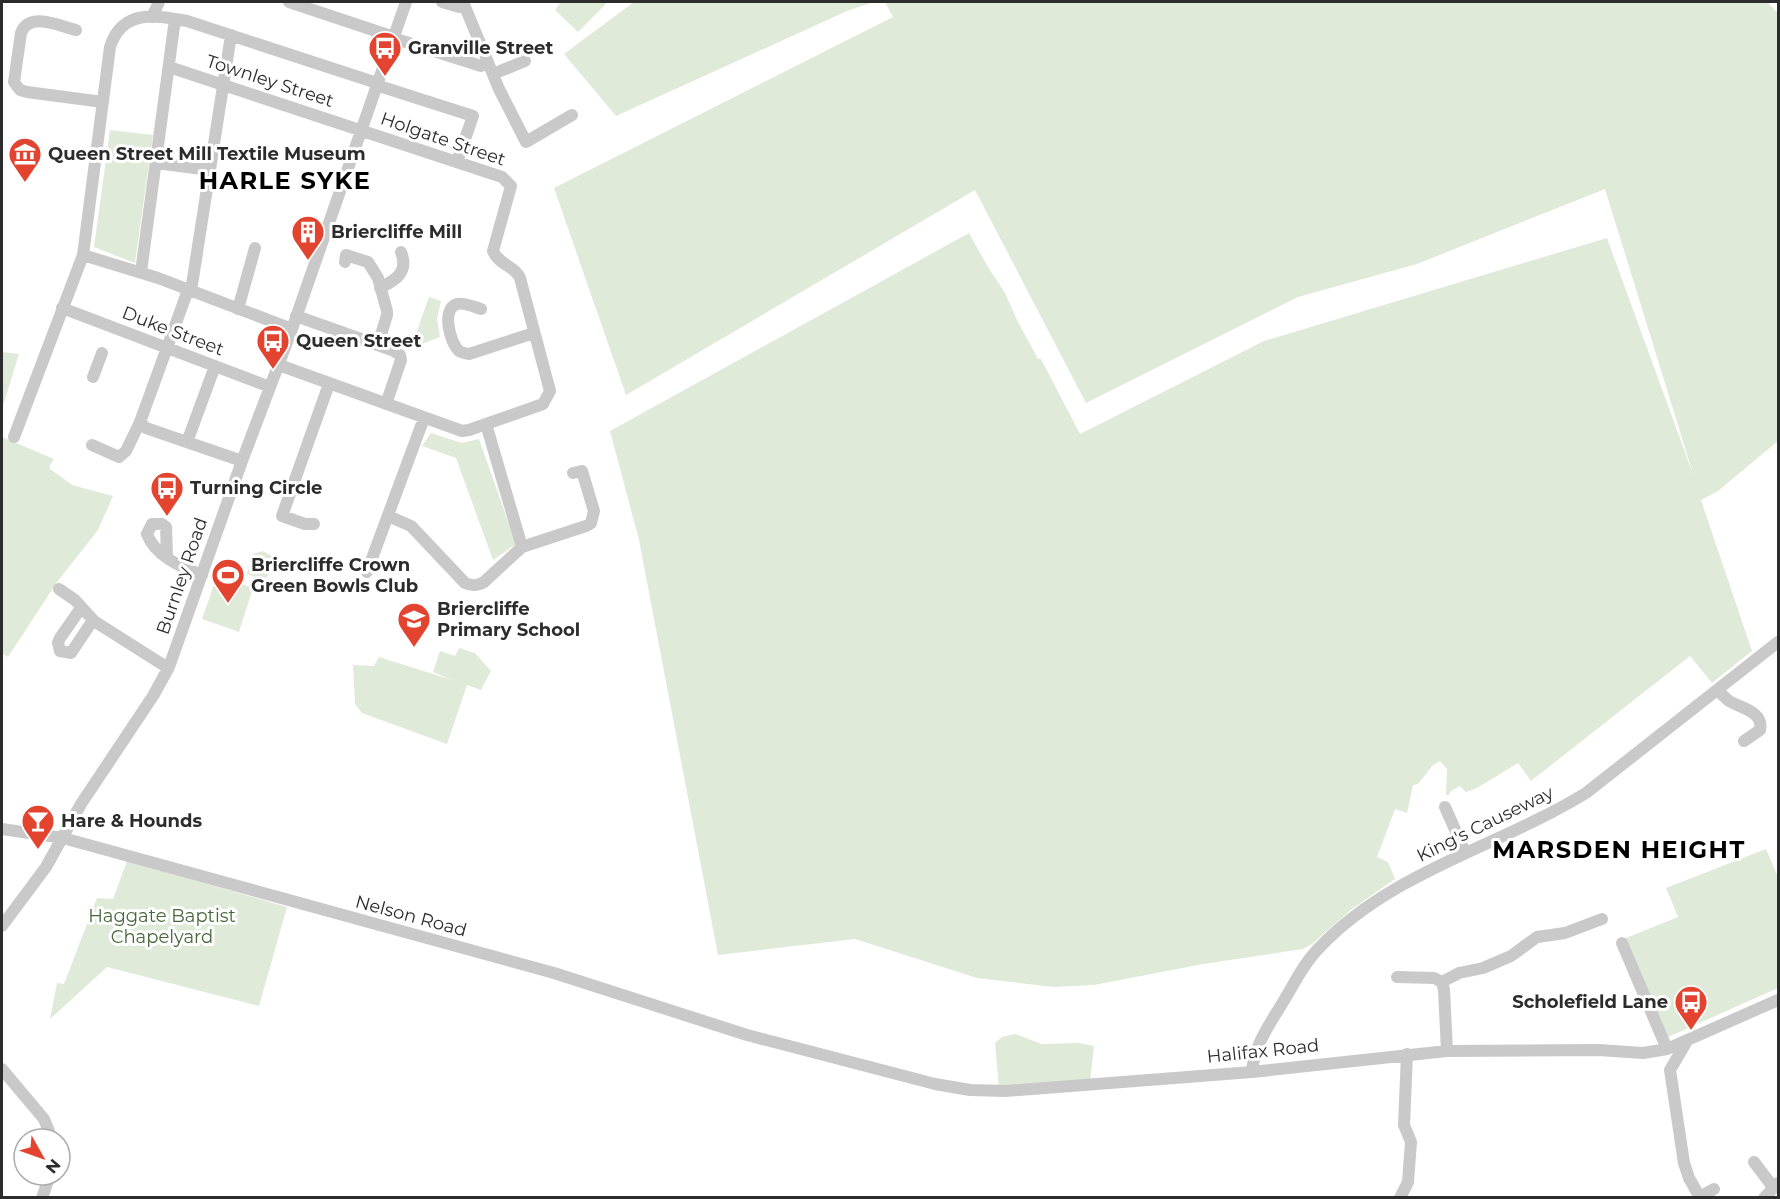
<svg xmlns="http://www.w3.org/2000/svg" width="1780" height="1199" font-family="Montserrat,sans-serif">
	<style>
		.green { fill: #dfead9 }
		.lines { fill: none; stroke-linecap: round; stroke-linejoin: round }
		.minor { stroke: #c9c9c9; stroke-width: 12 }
		.labels { text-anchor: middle; stroke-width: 6; stroke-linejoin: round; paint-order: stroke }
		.poi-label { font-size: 18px; font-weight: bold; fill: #2c2c2c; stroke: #fff; text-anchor: start }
		.street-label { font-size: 18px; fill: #2c2c2c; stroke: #fff }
		.park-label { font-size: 18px; fill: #47673a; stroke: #fff }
		.district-label { font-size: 24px; font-weight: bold; letter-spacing: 1.5px; fill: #000; stroke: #fff }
	</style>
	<rect width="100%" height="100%" fill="#fff"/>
	<!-- green -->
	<path class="green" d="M561,2H606L605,5L578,32L555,10Z
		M634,2H874L847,11L616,116L564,54Z
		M885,2H1767L1778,13V441L1718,491L1701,500L1752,651L1712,683L1690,656L1531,781L1518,763L1477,788L1466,792L1460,786L1451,791L1448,796L1446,794L1447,769L1440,761L1433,765L1418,784L1413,785L1407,813L1395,809L1377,857L1388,862L1395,879L1352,909L1312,944L1303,949L1203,964L1094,985L1053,987L977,978L855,939L718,955L639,540L610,431L969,233L988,267L1005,293L1017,320L1038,359H1041L1080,434L1264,341L1607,238L1694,477L1605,189L1417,264L1298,297L1086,403L975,190L626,395L554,188L893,17Z
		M110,130L153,135L135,263L94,247Z
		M429,297L441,301L437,319L440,337L411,348Z
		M2,352L19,354L2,409Z
		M431,433L462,443L479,439L516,544L493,560L456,458L422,446Z
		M2,437L54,459L50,465V469L72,485L113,496L98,530L57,582L8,657L2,653Z
		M263,551L275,558L268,576L263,580L247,574L253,554Z
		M217,576L253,588L239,632L202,619Z
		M459,648L475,653L491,671L481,690L467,685L447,744L362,713L355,704L353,665L374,666L379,657L452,680L433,672L440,651L455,656Z
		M1766,849L1778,877V988L1668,1037L1626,938L1678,917L1666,888Z
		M127,861L287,907L259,1006L107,967L50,1019L57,983L64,984L97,898L113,899Z
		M1015,1034L1042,1044L1078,1043L1094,1046L1090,1083L999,1088L995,1043L1002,1037Z"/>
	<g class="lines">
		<!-- minor -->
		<path class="minor" d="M289,2L394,37
			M442,2L459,7
			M463,2L499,89L526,142L572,115
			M152,17L159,2
			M76,30C60,26 29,11 21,33L14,82L20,90L27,92L103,102
			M393,38L481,66
			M169,67L502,177L511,186L493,251C498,264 515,266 520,278L550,391L543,404L469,430L462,431L279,365
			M493,74L525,61
			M376,85L473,116L457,162
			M156,163L210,170
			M83,255L158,278L292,329
			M345,262L346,255L368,262L378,278L387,311V315L378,345
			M141,272L175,19
			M380,288C396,280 409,272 401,252
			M188,290L140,422L146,428L242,461
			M191,291L231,35
			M62,308L270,387
			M238,309L255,248
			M481,309C474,307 464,302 457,304C441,309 450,343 459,351C462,353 465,353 469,354L534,333
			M296,316L392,350L400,355L401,360L386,404
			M93,377L102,353
			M14,437L83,255L110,47C122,9 155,15 187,21L377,83
			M187,442L215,366
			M92,445L119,457L126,451L140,422
			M388,516L411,526L465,583C472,586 477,586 484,582L522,547L486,424
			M314,524H305L282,516L329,384
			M522,547L586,526L591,523L594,511L582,471L573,473
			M167,557L166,527L162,524H152L147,534C155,556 181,567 202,575
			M367,572L424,418
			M59,589L75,600L94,621L168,668
			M81,608L60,638L58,643L60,651L71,653L93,620
			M1717,690C1721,693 1725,698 1729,701C1740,708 1764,711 1760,730L1744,741
			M1445,807L1465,852
			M2,829L63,838L554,973L747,1035L935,1084L970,1090L1005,1091L1252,1072L1447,1051L1599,1050L1643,1053L1667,1049L1778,1000
			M2,926L46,867L81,804L153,696L169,667L242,461L292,329L406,2
			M1622,943L1667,1049
			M1397,977L1434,978L1442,982L1444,990L1447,1051
			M1442,982L1459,973L1483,968L1511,956L1537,937L1565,933L1602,919
			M1687,1041L1670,1070L1684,1163L1689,1178L1698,1194L1703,1195L1714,1189
			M2,1069L44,1119L52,1139
			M1252,1072C1254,1045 1270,1024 1283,1002C1294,984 1304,963 1319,948C1392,871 1498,847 1586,793L1778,642
			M1754,1162L1773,1187
			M42,1198L50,1175
			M1400,1198L1408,1182L1411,1142L1404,1125L1407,1054
			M1764,1198L1778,1183"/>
	</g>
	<!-- icons -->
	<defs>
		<symbol id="bus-pin" viewBox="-11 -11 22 30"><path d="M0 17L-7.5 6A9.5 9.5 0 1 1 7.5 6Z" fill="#e3442f" stroke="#fff"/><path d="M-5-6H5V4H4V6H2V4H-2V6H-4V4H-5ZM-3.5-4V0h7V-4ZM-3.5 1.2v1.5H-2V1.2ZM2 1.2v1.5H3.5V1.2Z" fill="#fff"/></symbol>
		<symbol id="museum-pin" viewBox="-11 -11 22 30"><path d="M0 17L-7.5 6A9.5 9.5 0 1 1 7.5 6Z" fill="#e3442f" stroke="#fff"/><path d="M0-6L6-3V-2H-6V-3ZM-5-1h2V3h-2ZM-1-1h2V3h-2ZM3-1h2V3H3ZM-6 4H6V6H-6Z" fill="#fff"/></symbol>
		<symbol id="building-pin" viewBox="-11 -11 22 30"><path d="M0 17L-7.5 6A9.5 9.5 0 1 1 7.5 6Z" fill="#e3442f" stroke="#fff"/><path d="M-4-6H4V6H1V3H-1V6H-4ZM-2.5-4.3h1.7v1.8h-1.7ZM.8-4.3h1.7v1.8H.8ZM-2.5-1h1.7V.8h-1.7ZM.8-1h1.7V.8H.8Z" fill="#fff"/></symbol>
		<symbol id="stadium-pin" viewBox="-11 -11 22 30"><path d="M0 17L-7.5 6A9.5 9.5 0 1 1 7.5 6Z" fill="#e3442f" stroke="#fff"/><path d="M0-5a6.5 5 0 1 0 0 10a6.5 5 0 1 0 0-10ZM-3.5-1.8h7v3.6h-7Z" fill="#fff"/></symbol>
		<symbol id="school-pin" viewBox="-11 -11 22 30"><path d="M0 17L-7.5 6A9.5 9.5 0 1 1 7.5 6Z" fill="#e3442f" stroke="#fff"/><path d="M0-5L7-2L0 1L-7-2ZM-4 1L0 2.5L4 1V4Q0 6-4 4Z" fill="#fff"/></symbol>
		<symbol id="bar-pin" viewBox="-11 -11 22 30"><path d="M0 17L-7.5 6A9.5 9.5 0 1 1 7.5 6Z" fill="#e3442f" stroke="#fff"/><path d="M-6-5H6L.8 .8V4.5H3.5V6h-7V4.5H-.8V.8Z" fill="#fff"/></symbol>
	</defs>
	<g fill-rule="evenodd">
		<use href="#bus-pin" x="366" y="29" width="38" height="52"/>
		<use href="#museum-pin" x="6" y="135" width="38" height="52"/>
		<use href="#building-pin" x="289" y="213" width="38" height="52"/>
		<use href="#bus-pin" x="254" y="322" width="38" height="52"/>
		<use href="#bus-pin" x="148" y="469" width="38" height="52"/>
		<use href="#stadium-pin" x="209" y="556" width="38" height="52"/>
		<use href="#school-pin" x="395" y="600" width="38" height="52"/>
		<use href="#bar-pin" x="19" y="802" width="38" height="52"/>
		<use href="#bus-pin" x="1672" y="983" width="38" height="52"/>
	</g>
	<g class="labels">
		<!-- poi labels -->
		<g class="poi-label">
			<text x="408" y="54">Granville Street</text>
			<text x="48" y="160">Queen Street Mill Textile Museum</text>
			<text x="331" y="238">Briercliffe Mill</text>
			<text x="296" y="347">Queen Street</text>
			<text x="190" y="494">Turning Circle</text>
			<text x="251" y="571">Briercliffe Crown<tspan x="251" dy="21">Green Bowls Club</tspan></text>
			<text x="437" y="615">Briercliffe<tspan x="437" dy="21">Primary School</tspan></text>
			<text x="61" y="827">Hare &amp; Hounds</text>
			<text x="1668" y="1008" text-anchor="end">Scholefield Lane</text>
		</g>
		<!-- street labels -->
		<g class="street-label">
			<text transform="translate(270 81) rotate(18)" y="6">Townley Street</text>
			<text transform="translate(443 139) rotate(19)" y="6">Holgate Street</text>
			<text transform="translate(173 331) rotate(21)" y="6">Duke Street</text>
			<text transform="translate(182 576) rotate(-71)" y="6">Burnley Road</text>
			<text transform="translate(1485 824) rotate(-26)" y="6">King's Causeway</text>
			<text transform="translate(411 916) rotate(15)" y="6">Nelson Road</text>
			<text transform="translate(1263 1051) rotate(-6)" y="6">Halifax Road</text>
		</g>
		<!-- park labels -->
		<g class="park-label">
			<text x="162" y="922">Haggate Baptist<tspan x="162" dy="21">Chapelyard</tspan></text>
		</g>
		<!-- district labels -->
		<g class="district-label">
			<text x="285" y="189">HARLE SYKE</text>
			<text x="1619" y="858">MARSDEN HEIGHT</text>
		</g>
	</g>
	<!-- border -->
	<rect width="1780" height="1199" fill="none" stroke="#2c2c2c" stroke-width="6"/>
	<!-- north arrow -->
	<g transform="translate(42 1157) rotate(130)"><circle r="28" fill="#ffffff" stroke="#ababab" stroke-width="1.5"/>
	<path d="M0-4.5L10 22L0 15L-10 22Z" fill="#e3442f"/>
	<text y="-9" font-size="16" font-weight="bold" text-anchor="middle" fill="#2c2c2c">N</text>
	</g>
</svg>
